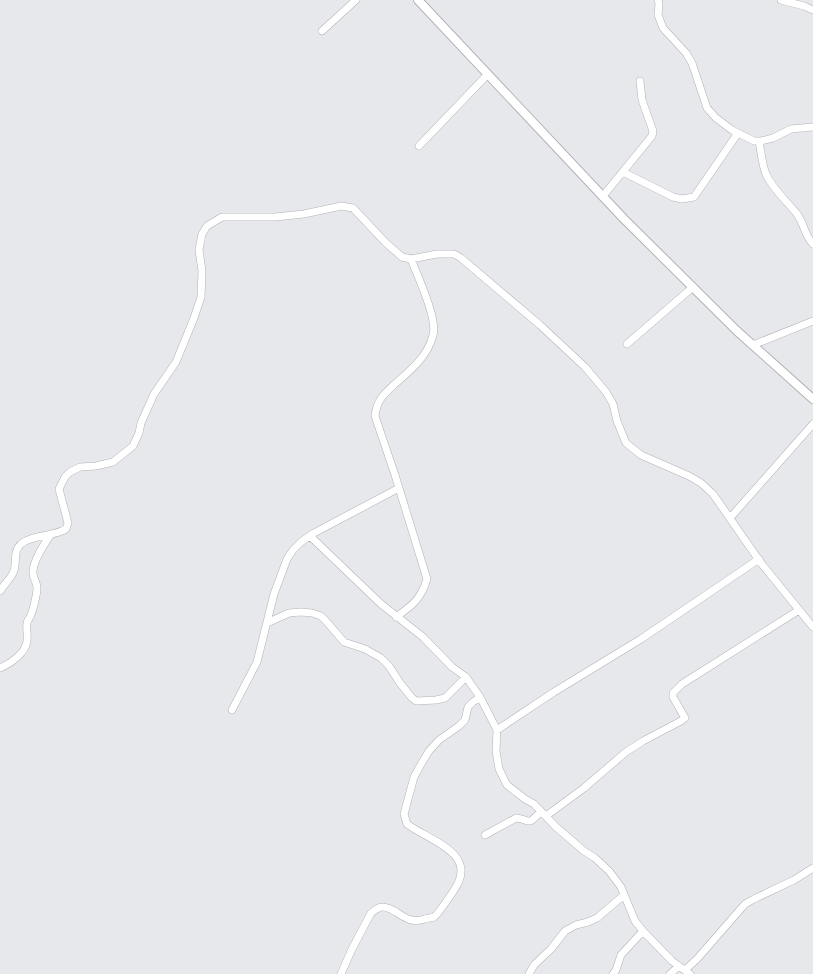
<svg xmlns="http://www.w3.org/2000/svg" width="813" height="974" font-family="'Fira Sans Condensed',sans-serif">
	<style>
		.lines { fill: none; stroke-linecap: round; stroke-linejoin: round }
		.minor-casing { stroke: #b1b2b6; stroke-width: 8 }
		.tertiary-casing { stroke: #b1b2b6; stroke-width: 10 }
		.minor { stroke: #fff; stroke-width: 7 }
		.tertiary { stroke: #fff; stroke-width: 8 }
	</style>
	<rect width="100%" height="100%" fill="#e7e8ec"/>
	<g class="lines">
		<defs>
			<path id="minor" d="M658,0L659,4L658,15L663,28L686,53L692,63L707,108L716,118L732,130L754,141H761L773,138L791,129L813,127
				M781,0L804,6L813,10
				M322,31L356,0
				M759,141C761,151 762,165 766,174C773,190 787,201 797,214C804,223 804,235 813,244
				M419,146L488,74
				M623,172L673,197L682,199L694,197L738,133
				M603,196L652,136L653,131L642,100L640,81
				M627,344L693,287
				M753,345L813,321
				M730,518L813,424
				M310,536L381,604L423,637L452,667L466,677L480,697L497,730L496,751L499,769L507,785L525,799L534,804L556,827L584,851L595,858L609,871L621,887L635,921L643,931L672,961L690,974
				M0,591C4,585 10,579 13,573C18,563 12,552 21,544C33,534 53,537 66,529L68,523L59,489L65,477L70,472L80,467L96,466L113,462L133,446L139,433L141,423L154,394L176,362L194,318L201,297L202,271L199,250L202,234L207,226L222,217H275L304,214L341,206L353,208L386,243L402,257L411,259L437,254H454L461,258L540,325L585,367L606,392L613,404L617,421L626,443L641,455L689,476L701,483L713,494L761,563L813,627
				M396,617C413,605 421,599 427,579L395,475L375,416C377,399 384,394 396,383C411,370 428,356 433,335C438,319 417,275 411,259
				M267,623L289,613L301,612L312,613L321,616L326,621L344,642L365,649L381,658L389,666L400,683L412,698L416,701L436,700L445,698L466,677
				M0,668C10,664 26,653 27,641C28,635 26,629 27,623C28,619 28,621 30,617C33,611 37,594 37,588C37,582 33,578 33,573C32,562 45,543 51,534
				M232,710L257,662L274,594L287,559L293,550L301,542L314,533L399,488
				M497,730L554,692L641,639L759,559
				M546,816L584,788L626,752L643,741L681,721L685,718L673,697V693L682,684L799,610
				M485,835L516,818C533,820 526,827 541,811
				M685,970L697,959L745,904L754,899L794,880L813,868
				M341,974L352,949L371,913C374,911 378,907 382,907C398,907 404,926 425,919C427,918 432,918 434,917C438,914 451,895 454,890C480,853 428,840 407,824L404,814L414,777L420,766L429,751L439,740L459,726L465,720L468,707L473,702L480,697
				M529,974L534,965L551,949L565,931L576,925L588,922L597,918L624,895
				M613,974L616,970L621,955L643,931
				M670,974L679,966"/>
			<path id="tertiary" d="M418,0L624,219L737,331L813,399"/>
		</defs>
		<!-- minor casing -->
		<use href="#minor" class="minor-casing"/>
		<!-- tertiary casing -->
		<use href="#tertiary" class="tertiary-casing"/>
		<!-- minor -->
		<use href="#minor" class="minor"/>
		<!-- tertiary -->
		<use href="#tertiary" class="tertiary"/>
	</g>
</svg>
